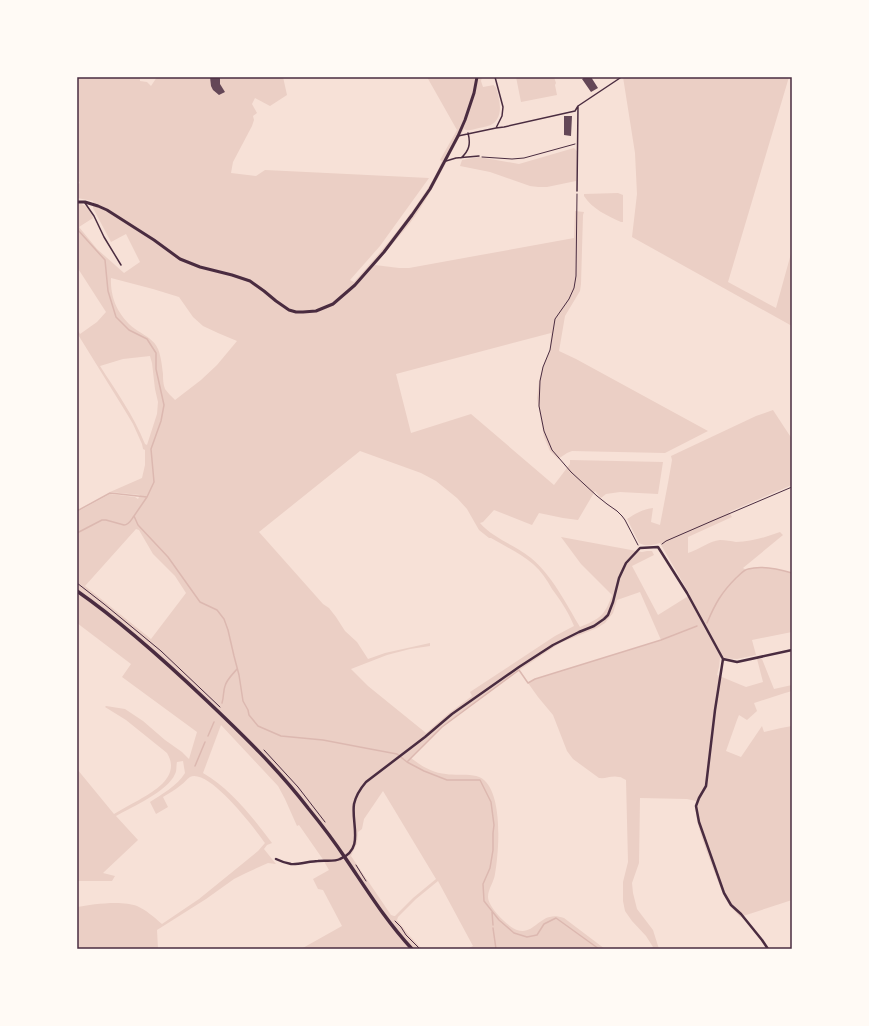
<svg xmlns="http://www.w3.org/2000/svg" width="869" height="1026" font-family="'Roboto Condensed',sans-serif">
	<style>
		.green { fill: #ebcfc5; fill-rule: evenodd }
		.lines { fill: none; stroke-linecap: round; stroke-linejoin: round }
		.stream { stroke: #dcb8b0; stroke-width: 1.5 }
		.building { fill: #644757 }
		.path { stroke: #4a2c40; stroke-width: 1 }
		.service { stroke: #4a2c40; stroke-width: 1.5 }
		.minor { stroke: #4a2c40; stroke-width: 2.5 }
		.tertiary { stroke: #4a2c40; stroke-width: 3 }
		.secondary { stroke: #4a2c40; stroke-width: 3.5 }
		.neatline { fill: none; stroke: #4a2c40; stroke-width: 1.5 }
	</style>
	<rect width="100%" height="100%" fill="#f7e1d7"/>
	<!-- green -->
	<path class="green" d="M77,77H140V81L147,82L151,86L157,77H283L287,95L270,106L255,98L252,104L257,113L253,116L254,120L252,126L233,162L231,173L256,176L265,170L429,178L380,246L350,280L354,282C381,252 406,222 428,188C433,180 438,170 442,161L440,160L457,130L427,77H482L481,81L483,87L494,85V86L496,87C499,98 504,114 494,123C490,126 484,127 479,128C473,129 468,132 464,129C446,161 432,194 410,223C399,237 386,251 375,265L399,268H409L574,238L575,211L584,212L583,215L581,284L580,291L565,316L559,351L576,359L708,431L665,453L572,451L567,453L558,459L550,451L544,437L537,398L539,381L543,366L550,350L551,333L396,374L411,433L471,414L554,485L570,464V460L663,462L658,494L620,492L606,494L601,498L595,491L578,520L563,518L539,513L532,525L494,510L483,522L480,523C494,539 515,545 531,558C551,574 567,605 580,627C599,619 605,616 612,595L581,564L561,537L642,552L647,551H652L654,555L632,566L658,615L690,595L660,543C654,545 646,547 639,543L627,519C635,514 643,509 653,508L651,522L660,525L668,483L672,460L671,456L756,416L773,410L792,439V485L729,512L732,517L688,537V553C699,550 709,541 720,540C726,540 731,541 736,542C751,542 766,537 780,532L783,535L743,568L746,570C759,564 778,569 792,573V632L752,640L756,655L737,659L720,658L719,667L717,675L746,687L763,682L757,659H762L774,689L792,685V691L785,693L754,703L757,711L747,720L739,715L737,720L726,751L741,757L762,726L764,732L781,728L792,726V900L740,917C736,912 731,908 728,903C721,891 717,878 712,866C706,848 693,819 696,801L687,799L640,798L639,863L632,883L633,893L637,909L653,930L659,949H649L653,947L646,936L632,921L625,911L623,901V882L628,862L626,780C623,779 622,777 619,777C612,775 606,779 599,778L573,759L567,751L553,715L538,697L528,683L535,679L661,640L640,592L617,600L613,613L605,623L597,628L560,643L521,669L442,727L411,758C421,766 433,773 446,774C457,776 476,772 484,780C503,797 499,851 495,874C494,882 488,889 488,897C488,907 508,927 517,930C536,936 540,909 564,918L605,949H467L473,946L438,881L416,899L398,917L397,920L409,935L422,949H301L342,926L323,890L318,889L313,879L329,870L322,858L299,825L297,826L285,799L278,786L221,725L203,773C231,789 253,818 272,843L267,845L264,849L276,864L268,863L246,873L234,879L206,899L157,930L158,949H77V907C92,904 123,900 137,906C146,910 154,917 162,924L199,899L258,851L265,843C255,829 209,768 190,777C187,779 184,783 181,785C175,790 169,793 163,797L168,807L156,814L150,802C162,794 177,786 185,773L183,761L177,762C176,766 177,771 175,774C168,791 132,807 116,816L138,840L103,873L115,876L112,881H77V769L114,814C122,809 130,805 139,800C155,791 181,776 167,753L126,720L105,707L106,706L125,709L143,721L165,740L182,752L189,759L197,732L122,677L131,664L77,623V512L110,494L135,497L138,499L140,495L110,492L142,478L145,465V450L143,449L142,444L133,424L124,409L77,333V329L80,334L97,322L106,312L77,267V203C86,204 90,210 93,218L79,227L97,249L124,273L140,262L126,234L111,242L93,208V201L77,198V184L80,183L77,178ZM111,278L153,289L179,297L193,317L203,326L218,333L237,341L217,365L201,380L175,400C172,397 168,393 165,389C163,384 163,379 163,374C162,366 161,356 158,349C154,340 146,336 138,331C120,319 110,300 111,278ZM150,356L152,363L155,389L158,402L157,414L147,445L145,444C134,416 116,391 100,366L123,359ZM360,451L421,473L436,481L457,498L467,509L479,530L489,538H491C505,546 521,554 533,564C541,571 547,580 552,589C561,601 569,613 574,626L555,636L470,692L472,696L448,714L426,733L368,686L351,669L387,655L410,649L430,646V643L385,653L368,659L357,642L345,631L336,617L329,608L323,604L259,532ZM136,529L139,530L153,554L175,576L186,593L151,639L85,586ZM383,791L436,879L413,898L395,916H394L391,915L351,856L357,843L358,832L362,829L364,819Z
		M516,77H554L556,83L555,85L557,95L521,102Z
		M623,77H789L728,282L776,308L792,250V326L632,237L637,194L635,153Z
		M574,148L577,151L576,181L547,187H538L530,186L490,172L460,166L462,160L479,157L519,164Z
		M618,193L623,195V222H621C608,216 592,209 584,196V194Z"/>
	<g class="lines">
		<!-- stream -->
		<path class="stream" d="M77,229L105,260L108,291L116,317L129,330L147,339L156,353V369L164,405L161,421L151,449L154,482L147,497L134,516L138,525L168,557L200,602L217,610L224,619L228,630L234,656L239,675L243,701L248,710L249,715L258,726L281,736L323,740L365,748L397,754L407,762L424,771L447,780H480L491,802L494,825L493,833V850L490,868L483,884L484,901L499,920L514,933L527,937L537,935L544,924L556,918L599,949
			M77,511L110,493L147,497
			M77,533L102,520H106L124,525C129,525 131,520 134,516
			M707,623C715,604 721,593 736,578C740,575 743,570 748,569C762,565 779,569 792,573
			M222,703C224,697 223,691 225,686C227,679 233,674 237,669
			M208,736L214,722
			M407,762L442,727L519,670L528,683L535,679L661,640L697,626
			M195,766L205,742
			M492,912L493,925
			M493,928L496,949"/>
	</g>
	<!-- building -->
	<path class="building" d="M210,77H220V84L225,92L219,95L213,90L211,86Z
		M585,77H591L598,88L591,92L582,79Z
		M564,116H572L571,136L564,135Z"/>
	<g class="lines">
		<!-- path -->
		<path class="path" d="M482,157L512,159L524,158L575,144
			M577,194L576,276L574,288L569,299L555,319L550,350L543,367L540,381L539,406L544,431L552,450L571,472L597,496L607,504L617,511L622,516L625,520L638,545
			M662,544L666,541L712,521L792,487
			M77,583L104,604L161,651L220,707
			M264,750L298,787L325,822
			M356,865L366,881
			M395,921L401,927L406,935L420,949"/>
		<!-- service -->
		<path class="service" d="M496,128L504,127L575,111L578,106
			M458,136L496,128L502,116L503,107L495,77
			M461,158C469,151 471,144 468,133
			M446,161L456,158L479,156
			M577,191L578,106L620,78
			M85,203L94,216L104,237L121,265"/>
		<!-- minor -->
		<path class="minor" d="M723,659L715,710L706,786L699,798L696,806L699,822L724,893L731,905L741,914L762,940L768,949
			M723,659L737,662L792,650
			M276,859C280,861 286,863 291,864C297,865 311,861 318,861C325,860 334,862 340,859C365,849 351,824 354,804C356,795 360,789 366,782L425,737L452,714L519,667L553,645L579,632L594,626L604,619L608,615L613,602L619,578L626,563L640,548L658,547L687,593L723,659"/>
		<!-- tertiary -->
		<path class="tertiary" d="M77,202H85L98,206L107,210L154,240L180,259L200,267L232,275L250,281L264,291L276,301L289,310L296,312H303L316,311L333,304L355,285L384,252L412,215L430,189L458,136L465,120L474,93L477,77"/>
		<!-- secondary -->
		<path class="secondary" d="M77,591C123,623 166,662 206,700C242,734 278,769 308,808C321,824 334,841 346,859C367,890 386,921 412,949"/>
	</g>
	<!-- border -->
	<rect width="869" height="1026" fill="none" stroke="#fffaf5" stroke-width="156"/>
	<rect x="78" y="78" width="713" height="870" class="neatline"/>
</svg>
